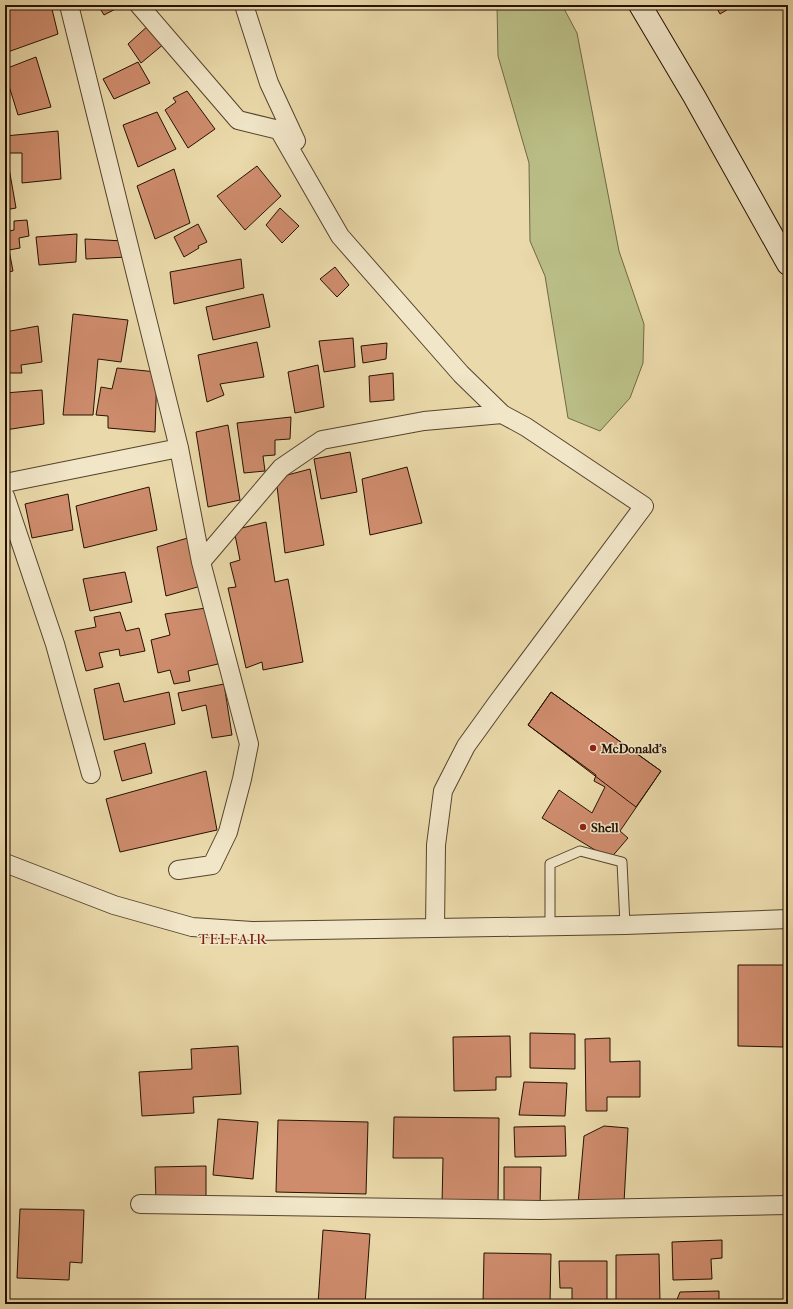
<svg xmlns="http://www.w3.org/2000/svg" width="793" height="1309" font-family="'IM FELL French Canon',serif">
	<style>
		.green { fill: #babe86; stroke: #706844 }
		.building { fill: #ce8c6d; stroke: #251101 }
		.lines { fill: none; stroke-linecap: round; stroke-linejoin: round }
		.lane-casing { stroke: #56432b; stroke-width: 11 }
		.street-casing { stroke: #56432b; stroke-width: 20 }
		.secondary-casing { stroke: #251101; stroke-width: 24 }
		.lane { stroke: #f1e6c8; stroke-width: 9 }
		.street { stroke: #f1e6c8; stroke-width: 18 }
		.secondary { stroke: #f1e6c8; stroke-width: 22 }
		.poi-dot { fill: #8f2418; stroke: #f1e6c8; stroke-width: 1.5 }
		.labels { text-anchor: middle; stroke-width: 3; stroke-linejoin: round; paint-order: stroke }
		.poi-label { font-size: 13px; font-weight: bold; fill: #251101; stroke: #f1e6c8; text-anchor: start }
		.quarter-label { font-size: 15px; letter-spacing: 1px; fill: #7a1f14; stroke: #f1e6c8 }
	</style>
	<rect width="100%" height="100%" fill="#ead9aa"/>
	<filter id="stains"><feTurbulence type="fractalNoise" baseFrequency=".005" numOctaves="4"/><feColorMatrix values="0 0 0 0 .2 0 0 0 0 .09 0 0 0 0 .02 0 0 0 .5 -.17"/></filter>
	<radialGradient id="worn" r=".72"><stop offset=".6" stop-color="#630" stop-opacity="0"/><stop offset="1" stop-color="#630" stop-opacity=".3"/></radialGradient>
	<!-- green -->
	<path class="green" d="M497,5H562L577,33L619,251L644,324L643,363L630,398L600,431L568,418L545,276L530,241L529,163L498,56Z"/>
	<!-- building -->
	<path class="building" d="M5,5H51L58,34L5,53Z
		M98,5H123L104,15Z
		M715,5H735L720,14Z
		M150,24L165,43L141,63L128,44Z
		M36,57L51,107L18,115L5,73V69Z
		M138,62L150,83L114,99L103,79Z
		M187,91L215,129L188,148L165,110L176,102L173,98Z
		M157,112L176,149L138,167L123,125Z
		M58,131L61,179L22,183V153H5V136Z
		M257,166L281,196L245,230L217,196Z
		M9,168L16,208L5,210V169Z
		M174,169L190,223L155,239L137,186Z
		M280,208L299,226L282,243L266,225Z
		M27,220L29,236L19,238L20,248L9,250L13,271L5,273V232L14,230V221Z
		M198,224L207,242L198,246L199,248L184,257L174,237Z
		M77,234L76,262L39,265L36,237Z
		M85,239L124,241L128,257L86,259Z
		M241,259L244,288L174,304L170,272Z
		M335,267L349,285L337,297L320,279Z
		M263,294L270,327L213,340L206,307Z
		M73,314L128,320L121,362L98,359L93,415H63Z
		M38,326L42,362L21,365L22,373H6L7,378H5V332Z
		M353,338L355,367L324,372L319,341Z
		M257,342L264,377L220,384L224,395L207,402L198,355Z
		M387,343L386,359L363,363L361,346Z
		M318,365L324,407L295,413L288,372Z
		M117,368L157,372L155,432L108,428V416L96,415L101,387L112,389Z
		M393,373L394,400L370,402L369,376Z
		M42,390L44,424L5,430V393Z
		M291,417L290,439L275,440V455L263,456L265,471L244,473L237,423Z
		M228,425L240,500L208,507L196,432Z
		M350,452L357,492L321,499L314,459Z
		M407,467L422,523L370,535L362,479Z
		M310,469L324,545L285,553L276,478Z
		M149,487L157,530L84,548L76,506Z
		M68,494L73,530L32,538L25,504Z
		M266,522L275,582L288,579L303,662L263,670L262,662L246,668L228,588L236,587L230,563L240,560L234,530Z
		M191,537L201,586L166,596L157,547Z
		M125,572L132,602L90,611L83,579Z
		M206,608L218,664L188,671L190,681L174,684L170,670L158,673L151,640L170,635L165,614Z
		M120,612L126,631L139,628L145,651L120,656L119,649L99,653L103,667L86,671L75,631L96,627L94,617Z
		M119,683L124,702L169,692L175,724L104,740L94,689Z
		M224,684L232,735L212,738L206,705L182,711L178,693Z
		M551,692L661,771L620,831L628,838L610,859L542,818L559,790L592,813L605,787L594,781L596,775L528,725Z
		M551,692L661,771L636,807L528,725Z
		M145,743L152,773L122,781L114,751Z
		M206,771L217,830L120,852L106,799Z
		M738,965H784L783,1047L738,1046Z
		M784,965H788V997H785Z
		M530,1033L575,1034V1069L530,1068Z
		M510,1036L511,1077H496V1090L454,1091L453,1037Z
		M610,1038V1062L640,1061V1097H607V1111H586L585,1039Z
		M238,1046L241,1094L193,1097L194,1113L142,1116L139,1072L192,1069L191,1049Z
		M524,1082L567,1083L565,1116L519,1115Z
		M394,1117L499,1118L498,1205L442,1204L443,1158H393Z
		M218,1119L258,1122L253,1179L213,1175Z
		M278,1120L368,1122L366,1194L276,1192Z
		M565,1126L566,1156L515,1157L514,1127Z
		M604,1126L628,1128L624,1203L578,1204L584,1136Z
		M206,1166V1201L156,1202L155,1167Z
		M504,1167H541L540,1206H504Z
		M20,1209L84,1210L82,1263L70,1262L69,1280L17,1278Z
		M323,1230L370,1234L365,1304H318Z
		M722,1240V1258L711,1259L712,1279L673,1280L672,1242Z
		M484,1253L551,1254L550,1304H483Z
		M659,1254L660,1302H676L680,1292L719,1291V1304H616V1255Z
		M559,1261H607V1300H598V1304H572V1288H560Z"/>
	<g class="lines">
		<defs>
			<path id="lane" d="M550,926V864L580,851L622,862L625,925"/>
			<path id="street" d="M69,5L179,448L201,562L249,744L242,779L228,832L212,865L178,870
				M139,5L238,120L279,130L340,236L461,374L502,414
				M244,5L269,83L296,141
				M5,483L179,448
				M5,496L55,644L91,774
				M201,562L281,468L322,440L424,421L502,414L526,427L644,506L497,703L466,746L443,791L436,845L435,928
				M5,863L114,905L192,927L252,931L625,925L788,919
				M140,1204L540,1210L788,1205"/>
			<path id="secondary" d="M640,5L694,96L788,264"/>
		</defs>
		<!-- lane casing -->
		<use href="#lane" class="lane-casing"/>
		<!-- street casing -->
		<use href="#street" class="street-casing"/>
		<!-- secondary casing -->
		<use href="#secondary" class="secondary-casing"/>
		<!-- lane -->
		<use href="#lane" class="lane"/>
		<!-- street -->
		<use href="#street" class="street"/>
		<!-- secondary -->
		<use href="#secondary" class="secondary"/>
	</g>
	<!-- markers -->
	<g class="poi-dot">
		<circle cx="593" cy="748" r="4"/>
		<circle cx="583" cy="827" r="4"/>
	</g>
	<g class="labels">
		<!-- poi labels -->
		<g class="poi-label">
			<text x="601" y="753">McDonald's</text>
			<text x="591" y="832">Shell</text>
		</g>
		<!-- quarter labels -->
		<g class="quarter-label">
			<text x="233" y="944">TELFAIR</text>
		</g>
	</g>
	<!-- margin -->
	<rect width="793" height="1309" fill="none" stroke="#ead9aa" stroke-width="20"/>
	<rect x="6" y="6" width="781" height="1297" fill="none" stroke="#251101" stroke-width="2"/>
	<rect x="10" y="10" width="773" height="1289" fill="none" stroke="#251101"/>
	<rect width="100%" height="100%" filter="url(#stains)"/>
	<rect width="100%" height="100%" fill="url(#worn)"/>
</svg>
